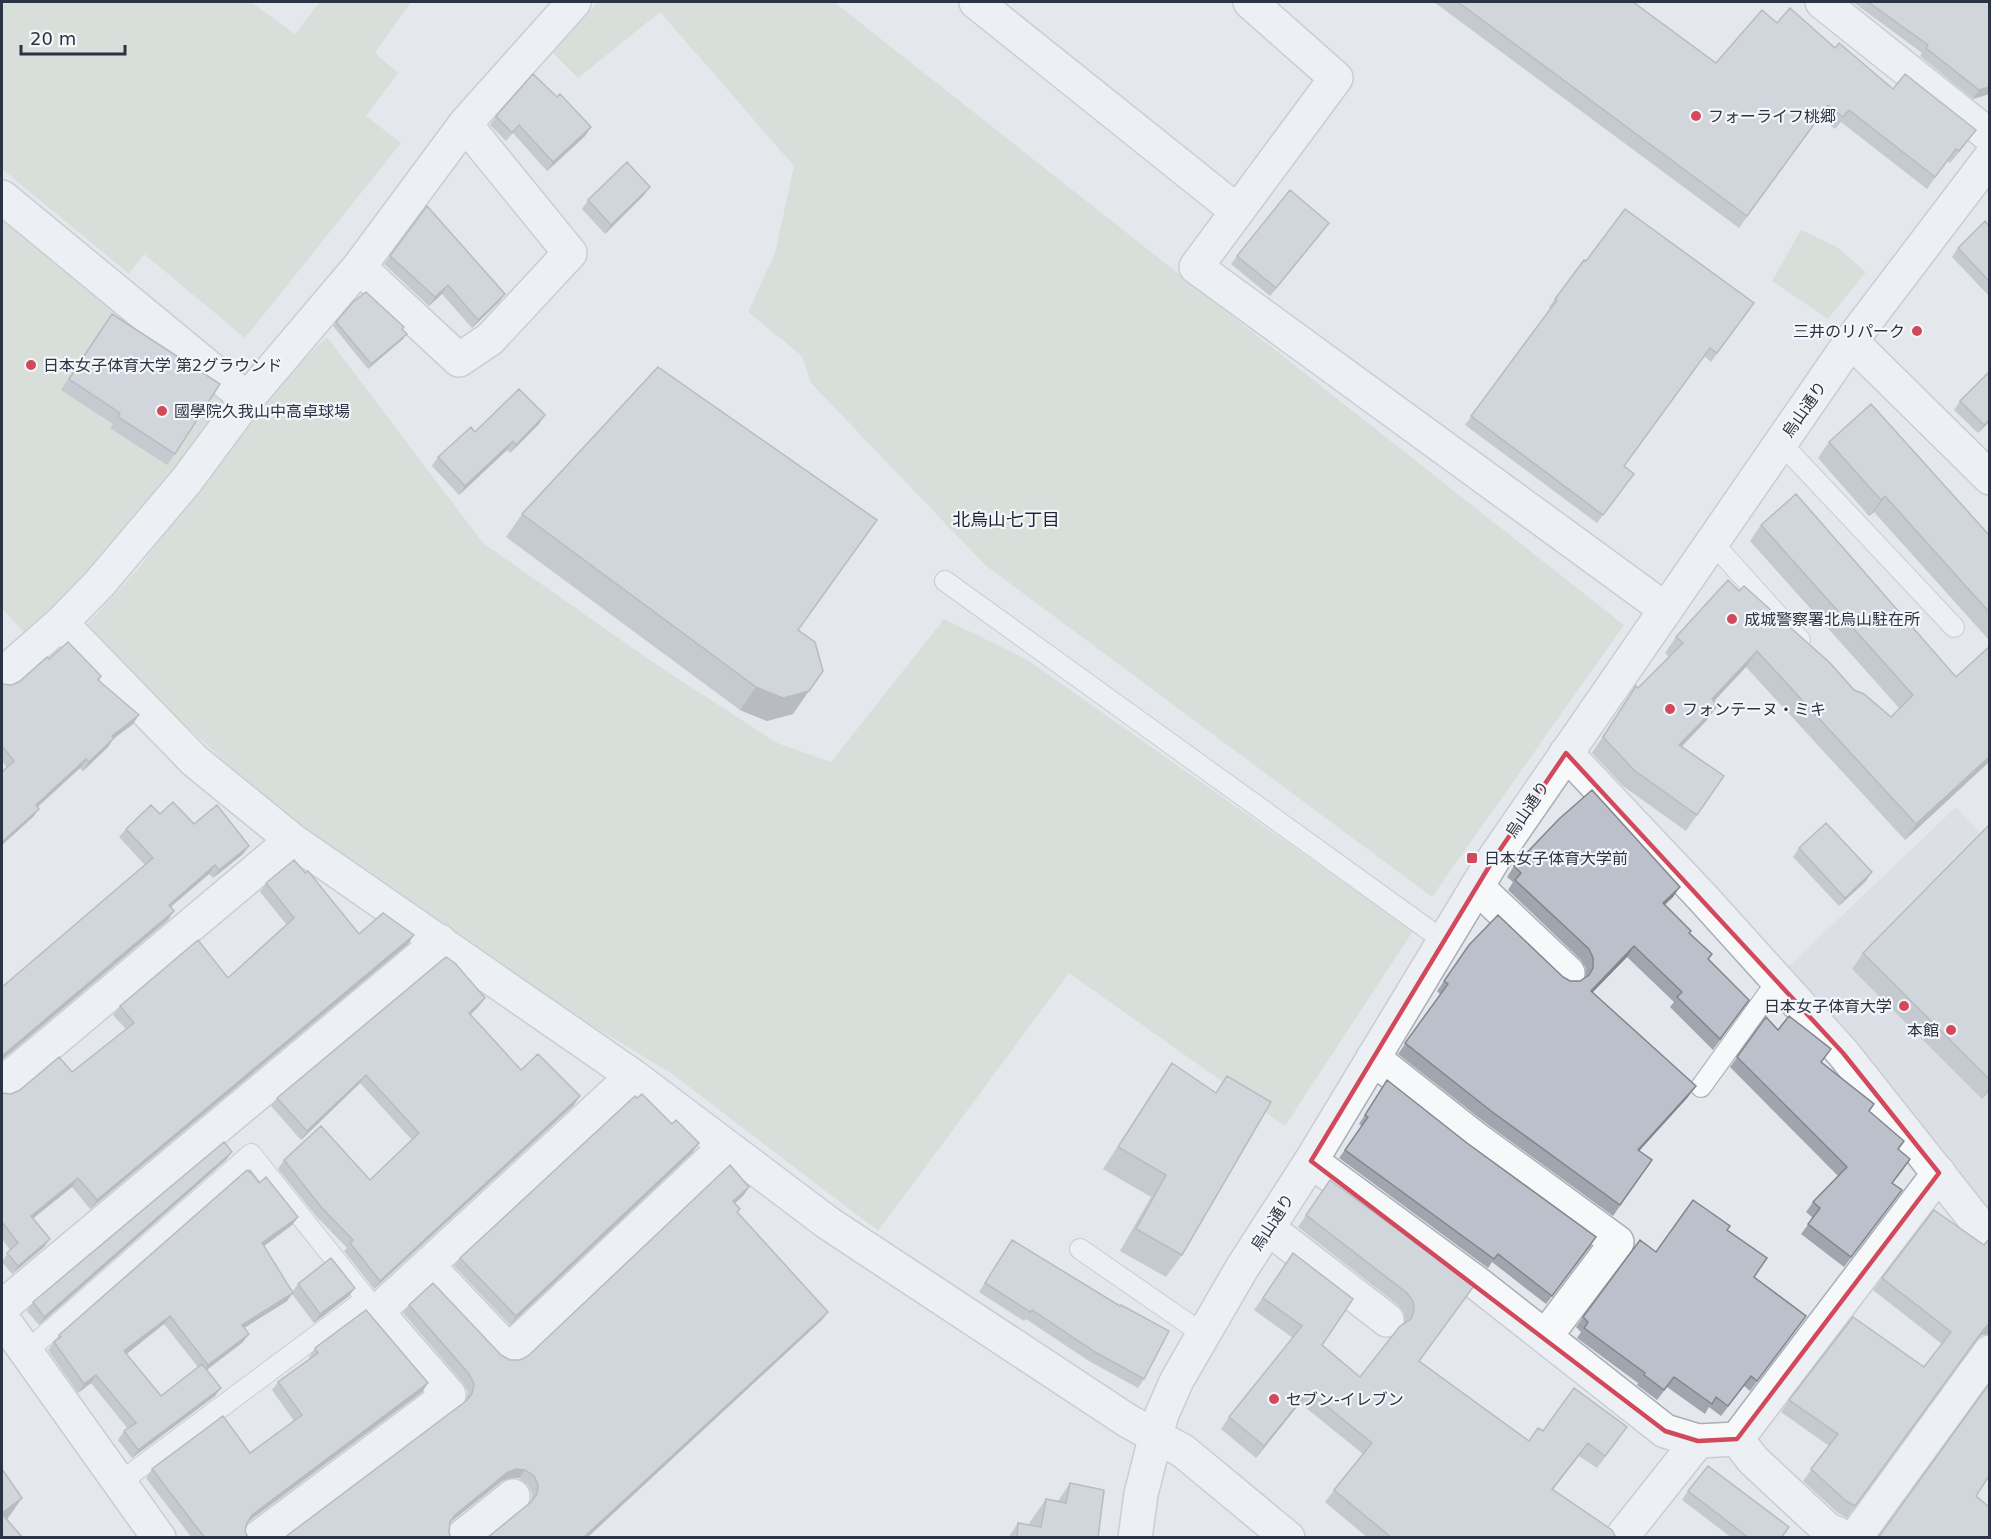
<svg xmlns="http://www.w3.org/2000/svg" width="1991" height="1539" font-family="'DejaVu Sans','Noto Sans JP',sans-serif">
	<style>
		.built { fill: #d2d6de }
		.green { fill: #c9d6c5 }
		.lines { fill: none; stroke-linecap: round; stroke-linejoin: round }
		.service-casing { stroke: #a9aeb7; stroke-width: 22 }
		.minor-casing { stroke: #a9aeb7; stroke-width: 36 }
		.tertiary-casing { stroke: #a9aeb7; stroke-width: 36 }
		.service { stroke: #f7f8fa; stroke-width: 20 }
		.minor { stroke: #f7f8fa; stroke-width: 33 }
		.tertiary { stroke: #f7f8fa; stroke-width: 33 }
		.wall { fill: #a1a5ae; fill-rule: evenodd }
		.shaded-wall { fill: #83868d }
		.building { fill: #bbc0ca; stroke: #83868d; stroke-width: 1.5 }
		.marked { fill: none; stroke: #d1495b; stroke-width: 4.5; stroke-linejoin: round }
		.poi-dot { fill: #d1495b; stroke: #f4f6f9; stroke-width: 2 }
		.labels { text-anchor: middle; stroke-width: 4.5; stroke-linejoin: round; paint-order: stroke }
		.poi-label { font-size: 16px; fill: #2b3445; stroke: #f4f6f9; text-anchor: start }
		.street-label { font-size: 16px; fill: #2b3445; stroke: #f4f6f9 }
		.neighbourhood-label { font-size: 18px; fill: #1d2536; stroke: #f4f6f9 }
	</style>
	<rect width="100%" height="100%" fill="#e4e7ec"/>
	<!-- built -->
	<path class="built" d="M1956,807L1989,843V1222L1786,969Z"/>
	<!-- green -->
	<path class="green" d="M2,2H251L295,34L320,2H411L375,53L398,73L366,116L401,143L245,338L144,254L129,274L2,169Z
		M598,2H834L1624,625L1432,897L985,565L811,383L802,356L748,312L775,253L794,166L660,12L578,78L552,52Z
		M2,207L230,394L164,488L32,642L2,608Z
		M1801,230L1837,247L1866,272L1828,319L1772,281Z
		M327,337L483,543L654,663L777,743L831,762L944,619L1026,659L1413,931L1285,1126L1069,973L878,1231L671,1073L539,994L277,810L82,630L143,563L215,456L259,403Z"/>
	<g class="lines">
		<defs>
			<path id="service" d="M1780,442L1954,627
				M1712,542L1800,640
				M945,581L1444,941
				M1701,1087L1778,980
				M1080,1249L1203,1334
				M26,1352L251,1154L377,1312
				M119,1483L366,1299"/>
			<path id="minor" d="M976,2L1237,211
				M1250,2L1336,78L1196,267L1665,609
				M1822,2L1990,136
				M2,197L247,399
				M359,267L459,360L490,339L570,253L465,124
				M1851,341L1990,478
				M61,623L195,761L292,840L633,1076L828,1223L1128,1421L1183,1451L1288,1538
				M2,675L61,623L99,584L187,480L247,399L359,267L465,124L574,2
				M1566,753L1703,898L1843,1053L1976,1221L1990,1234
				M1477,887L1568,973
				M1373,1058L1472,1136L1617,1242L1545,1337
				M2,1084L292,840
				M1311,1161L1478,1284L1665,1431L1698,1441L1737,1439L1939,1173
				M1268,1228L1387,1320
				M428,1266L509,1351L725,1147
				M2,1307L440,941
				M2,1318L159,1538
				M1737,1439L1753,1460L1827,1529L1846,1538
				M258,1538L449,1395L377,1312L633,1076
				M461,1538L513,1496
				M1621,1538L1698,1441
				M1855,1538L1990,1352"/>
			<path id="tertiary" d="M1135,1538L1141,1494L1156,1435L1162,1414L1177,1380L1242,1268L1311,1161L1493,860L1851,341L1990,158"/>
		</defs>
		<!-- service casing -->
		<use href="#service" class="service-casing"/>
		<!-- minor casing -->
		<use href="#minor" class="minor-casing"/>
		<!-- tertiary casing -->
		<use href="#tertiary" class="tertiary-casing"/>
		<!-- service -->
		<use href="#service" class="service"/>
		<!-- minor -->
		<use href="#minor" class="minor"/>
		<!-- tertiary -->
		<use href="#tertiary" class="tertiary"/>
	</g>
	<!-- wall -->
	<path class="wall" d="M1434,2H1633L1716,63L1777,23L1835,48L1967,142L1950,163L1947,161L1927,189L1841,122L1835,129L1820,117L1739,228Z
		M1853,2H1989V94L1973,99L1920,56L1922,53Z
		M557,97L591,127L585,136L547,171L513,133L506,141L490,125L496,116Z
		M644,195L605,234L582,209L588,200Z
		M427,206L505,294L499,302L472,328L442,294L429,306L384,264Z
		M1989,226V296L1952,257L1958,248Z
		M1323,231L1270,296L1231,264L1237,256Z
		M1584,260L1586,261L1754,303L1711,362L1704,356L1624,466L1634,474L1597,523L1465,425L1551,309L1549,307Z
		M336,322L402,329L403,339L368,369L333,326Z
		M104,324L175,454L167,465L110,428L113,424L61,390Z
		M1960,401L1989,422L1978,433L1954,410Z
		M539,424L510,453L507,450L459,495L432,466L438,457L475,432Z
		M1829,442L1989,535V640L1874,512L1869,516L1818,458Z
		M522,514L798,630L793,714L767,721L740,710L506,537Z
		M1761,525L1989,762L1905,840L1746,667L1714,701L1718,705L1706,721L1682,746L1724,776L1686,831L1623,786L1592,753L1636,686L1638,688L1669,657L1665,653L1676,637L1739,591L1854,690L1891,717L1900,709L1750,541Z
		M49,659L101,676L99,680L133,724L113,739L108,747L83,771L80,768L37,807L33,817L7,768L2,761V684L12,685L20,681Z
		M160,814L194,824L243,854L213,878L209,874L171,907L168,920L145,865L119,837L126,829Z
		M1989,825V1091L1982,1099L1852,969L1863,953Z
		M1799,848L1866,881L1839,906L1793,857Z
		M1514,866L1673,897L1665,905L1690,933L1712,954L1709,959L1749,1000L1713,1050L1670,1007L1674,1002L1627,957L1593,992L1688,1097L1639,1151L1652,1160L1613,1216L1483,1121L1398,1054L1440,994L1437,991L1469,945L1563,977L1570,981H1580L1586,977V968L1581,960L1508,890L1513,882L1507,877Z
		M266,883L359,934L414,935L408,944L90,1209L72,1187L33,1218L44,1247L12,1274L2,1262L10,1250L2,1239V1093L11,1094L72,1072L126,1029L113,1015L120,1006L228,978L287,925L260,892Z
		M485,998L479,1006L470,1015L521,1070L574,1105L374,1289L344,1251L347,1248L315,1215L278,1169L284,1160L370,1180L412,1140L360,1083L301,1140L271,1106L277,1098Z
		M1766,1017L1778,1030L1821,1062L1869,1112L1898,1150L1903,1170L1892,1183L1902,1190L1844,1267L1801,1234L1813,1218L1806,1212L1813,1202L1838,1176L1730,1067Z
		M1172,1063L1182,1255L1166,1277L1120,1251L1151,1197L1103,1169L1157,1085Z
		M1387,1080L1591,1246L1546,1304L1492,1262L1488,1268L1339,1158L1362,1126L1359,1124Z
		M672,1124L693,1152L510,1325L454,1266L460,1258Z
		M226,1160L39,1325L27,1311L33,1302Z
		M1330,1180L1474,1286L1419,1361L1529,1441L1543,1431L1619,1439L1597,1468L1579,1456L1553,1489L1616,1538H1368L1325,1502L1334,1490L1363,1454L1300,1403L1256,1458L1221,1429L1229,1417L1293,1338L1254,1310L1293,1253L1322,1345L1360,1377L1405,1322L1404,1313L1398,1305L1298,1227Z
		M259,1183L298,1217L292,1225L264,1246L292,1292L298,1284L349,1296L314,1323L292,1294L287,1301L244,1328L243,1342L207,1370L215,1396L132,1458L118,1440L124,1431L128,1429L91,1383L78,1393L48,1350L59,1335ZM164,1324L198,1367L161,1396L126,1354Z
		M749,1187L743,1196L735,1203L740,1209L737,1213L822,1320L531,1502L532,1494L528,1485L519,1478H510L502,1481L450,1523L284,1538L466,1401L468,1392L463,1383L403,1313L409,1305L510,1360H520L528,1356Z
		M1727,1230L1754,1277L1806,1316L1750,1391L1744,1386L1721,1416L1709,1407L1705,1414L1667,1387L1657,1400L1637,1385L1638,1383L1577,1338L1581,1332L1576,1327L1583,1317L1656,1252Z
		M1989,1239V1334L1982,1335L1975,1341L1847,1518L1838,1513L1803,1481L1829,1446L1781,1412L1789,1400L1924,1367L1942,1344L1873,1290L1882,1278L1984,1245Z
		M1012,1240L1144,1379L1138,1388L1089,1361L1026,1319L1024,1321L979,1292Z
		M315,1348L428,1383L422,1392L247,1523L245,1531L248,1538H192L146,1478L152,1469L250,1453L294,1421L272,1390L278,1382L310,1359L309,1357Z
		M1070,1483L1098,1538H1008L1018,1523L1029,1525L1030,1522L1046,1499L1058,1501Z
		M1688,1491L1781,1538H1732L1682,1500Z"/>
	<!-- shaded-wall -->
	<path class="shaded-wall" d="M1989,87V94L1973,99L1979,90Z
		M591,127L585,136L547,171L553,162Z
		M1976,130L1967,142L1950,163L1959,151Z
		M650,187L644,195L605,234L611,225Z
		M1329,223L1323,231L1270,296L1276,288Z
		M448,285L442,294L429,306L435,297Z
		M505,294L499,302L472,328L478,320Z
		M407,334L403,339L368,369L371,364Z
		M545,415L539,424L510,453L516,445Z
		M1989,420V422L1978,433L1984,425Z
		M513,441L507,450L459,495L465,486Z
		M1885,496L1874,512L1869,516L1881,500Z
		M1757,651L1746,667L1701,715L1712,699Z
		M823,671L793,714L767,721L740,710L756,687Z
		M1718,705L1706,721L1668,761L1679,745Z
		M139,715L133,724L113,739L108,747L83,771L89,762L112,736Z
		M1989,757V762L1905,840L1916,824Z
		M86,759L80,768L30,814L36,805Z
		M39,809L33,817L2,845V842Z
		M249,846L243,854L213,878L219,870Z
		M215,865L209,874L163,913L169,905Z
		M1872,872L1866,881L1839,906L1845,898Z
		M1680,887L1673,897L1655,913L1663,903Z
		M174,911L168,920L2,1060V1056Z
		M414,935L408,944L90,1209L97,1200Z
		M1634,946L1627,957L1584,1001L1591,991Z
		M485,998L479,1006L463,1022L469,1013Z
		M366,1075L360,1083L301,1140L307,1131Z
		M1696,1086L1688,1097L1630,1161L1638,1150Z
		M1989,1088V1091L1982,1099Z
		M580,1096L574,1105L374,1289L380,1281Z
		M699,1143L693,1152L510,1325L516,1316Z
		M232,1152L226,1160L39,1325L44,1317Z
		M78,1178L72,1187L25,1225L31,1216Z
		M749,1187L743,1196L727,1210L733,1201Z
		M298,1217L292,1225L256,1252L262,1243Z
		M50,1239L44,1247L12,1274L18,1266Z
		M355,1288L349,1296L314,1323L320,1314Z
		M293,1293L287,1301L236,1333L242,1325Z
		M828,1312L822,1320L587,1538H583Z
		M170,1316L164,1324L119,1360L124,1351Z
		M1989,1324V1334L1982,1335L1975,1341L1847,1518L1984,1329Z
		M249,1334L243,1342L202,1373L208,1365Z
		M96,1375L91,1383L78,1393L84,1384Z
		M428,1383L422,1392L246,1523L252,1515Z
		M221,1388L215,1396L132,1458L138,1450Z
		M1308,1391L1300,1403L1256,1458L1264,1446Z
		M1588,1443L1579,1456L1544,1501L1552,1489Z
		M516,1469L525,1470L519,1478H510L502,1481L449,1523L455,1515L508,1472Z
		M22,1498L6,1521L2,1525V1513Z"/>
	<!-- building -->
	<path class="building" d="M1458,2H1633L1716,63L1762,10L1777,23L1790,8L1835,48L1839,43L1893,89L1905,74L1976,130L1959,151L1956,149L1935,177L1849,110L1843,117L1828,105L1747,216Z
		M1868,2H1989V87L1979,90L1926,48L1928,45Z
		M533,74L557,97L560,94L591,127L553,162L519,125L512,133L496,116Z
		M627,162L650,187L611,225L588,200Z
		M1290,190L1329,223L1276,288L1237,256Z
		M427,206L505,294L478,320L448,285L435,297L390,256Z
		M1625,209L1754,303L1717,353L1710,348L1624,466L1634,474L1603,515L1471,416L1557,300L1555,299L1584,260L1586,261Z
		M1985,221L1989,226V281L1958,248Z
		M366,292L404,327L402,329L407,334L371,364L336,322L353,302Z
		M112,314L220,384L175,454L118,417L120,413L69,379Z
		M658,367L877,520L798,630L815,642L823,671L809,691L783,698L756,687L522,514Z
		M1989,372V420L1984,425L1960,401Z
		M519,389L545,415L516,445L513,441L465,486L438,457L471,427L475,432Z
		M1871,404L1989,535V612L1885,496L1881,500L1829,442Z
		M1796,494L1956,677L1989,647V757L1916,824L1757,651L1712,699L1718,705L1679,745L1724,776L1697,815L1634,770L1603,737L1636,686L1638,688L1683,643L1676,637L1728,580L1739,591L1744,586L1830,663L1854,690L1864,694L1891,717L1913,695L1761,525Z
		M68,642L101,676L98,680L139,715L112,736L114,738L89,762L86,759L36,805L39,809L2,842V772L14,761L2,746V684L12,685L20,681L47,657L49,659Z
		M1592,790L1680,887L1663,903L1691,931L1689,933L1712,954L1708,959L1749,1000L1720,1039L1677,997L1682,992L1634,946L1591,991L1696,1086L1638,1150L1652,1160L1620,1205L1491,1111L1405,1043L1448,984L1444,981L1469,945L1498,915L1563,977L1570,981H1580L1589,975L1593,968V958L1589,949L1515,880L1521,873L1514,866L1559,819Z
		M173,802L194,824L217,805L249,846L219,870L215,865L169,905L174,911L2,1056V987L153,858L126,829L151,805L160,814Z
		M1826,823L1872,872L1845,898L1799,848Z
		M1989,825V1079L1863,953Z
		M294,860L305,873L308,871L359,934L383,913L414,935L97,1200L78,1178L31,1216L50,1239L18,1266L7,1253L18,1243L2,1222V1093L11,1094L20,1090L59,1057L72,1072L134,1023L120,1006L198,940L228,978L294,918L266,883Z
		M446,957L455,963L485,998L469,1013L521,1070L538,1054L580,1096L380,1281L350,1243L353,1240L321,1207L284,1160L321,1126L370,1180L419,1133L366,1075L307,1131L277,1098Z
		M1789,1016L1831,1049L1821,1062L1874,1104L1869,1111L1904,1141L1898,1149L1910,1159L1892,1183L1902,1190L1851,1257L1808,1224L1820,1208L1813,1202L1847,1167L1737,1057L1766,1017L1778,1030Z
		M1172,1063L1216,1093L1227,1076L1271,1102L1182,1255L1136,1229L1166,1175L1118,1147Z
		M1387,1080L1467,1143L1596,1237L1552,1296L1498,1254L1494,1259L1345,1150L1368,1117L1365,1115Z
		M642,1094L672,1124L676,1120L699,1143L516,1316L460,1258L635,1096L637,1098Z
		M224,1142L232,1152L44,1317L33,1302Z
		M730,1165L749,1187L733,1201L740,1209L737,1212L828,1312L583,1538H487L531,1502L537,1494L538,1485L534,1476L525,1470L516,1469L508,1472L455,1515L450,1522L449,1533L451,1538H284L466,1401L472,1394L474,1384L469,1374L409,1305L433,1283L501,1355L510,1360H520L528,1356Z
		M247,1170L249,1172L250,1171L259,1183L266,1177L298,1217L262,1243L293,1293L242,1325L249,1334L208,1365L170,1316L124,1351L161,1396L202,1364L221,1388L138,1450L124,1431L136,1423L96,1375L84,1384L54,1342L61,1337L59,1335Z
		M1330,1180L1474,1286L1419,1361L1529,1441L1538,1428L1543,1431L1574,1388L1627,1427L1605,1456L1588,1443L1552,1489L1612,1530L1616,1538H1392L1334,1490L1372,1443L1308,1391L1264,1446L1229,1417L1302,1326L1263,1298L1293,1253L1353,1299L1322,1345L1360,1377L1400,1326L1411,1319L1414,1310L1413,1301L1407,1293L1306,1215Z
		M1693,1200L1730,1226L1727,1230L1767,1258L1754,1277L1806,1316L1757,1381L1751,1376L1728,1406L1716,1397L1712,1404L1674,1377L1664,1390L1644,1375L1645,1373L1584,1328L1588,1322L1583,1317L1640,1240L1656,1252Z
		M1934,1210L1984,1245L1989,1239V1324L1984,1329L1855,1506L1846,1501L1811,1469L1838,1434L1789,1400L1853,1317L1924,1367L1951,1332L1882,1278Z
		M1012,1240L1120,1306L1121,1305L1169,1331L1144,1379L1095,1352L1032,1310L1030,1312L985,1283Z
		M331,1258L355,1288L320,1314L298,1284Z
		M366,1310L428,1383L252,1515L247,1523L245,1531L248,1538H205L152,1469L223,1416L250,1453L302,1415L278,1382L318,1353L315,1348Z
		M1989,1384V1476L1976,1496L1989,1507V1538H1878Z
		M1708,1466L1789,1527L1781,1538H1749L1688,1491Z
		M2,1469L22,1498L2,1513Z
		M1070,1483L1104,1490L1098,1538H1017L1018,1523L1041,1527L1046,1499L1066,1503Z
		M2,1514L23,1538H2Z"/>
	<!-- marked area -->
	<path d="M0 0H1991V1539H0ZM1566,753L1843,1053L1939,1173L1737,1439L1698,1441L1665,1431L1311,1161L1493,860Z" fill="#e4e7ec" fill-opacity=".55" fill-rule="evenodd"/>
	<path class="marked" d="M1566,753L1843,1053L1939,1173L1737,1439L1698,1441L1665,1431L1311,1161L1493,860Z"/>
	<!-- markers -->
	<g class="poi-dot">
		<circle cx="1696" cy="116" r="6"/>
		<circle cx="1917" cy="331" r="6"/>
		<circle cx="31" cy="365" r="6"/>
		<circle cx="162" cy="411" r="6"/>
		<circle cx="1732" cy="619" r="6"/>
		<circle cx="1670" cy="709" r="6"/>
		<rect x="1466" y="852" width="12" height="12" rx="3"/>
		<circle cx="1904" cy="1006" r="6"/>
		<circle cx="1951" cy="1030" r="6"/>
		<circle cx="1274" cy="1399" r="6"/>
	</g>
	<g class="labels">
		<!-- poi labels -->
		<g class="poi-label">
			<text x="1708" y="122">フォーライフ桃郷</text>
			<text x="1905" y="337" text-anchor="end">三井のリパーク</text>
			<text x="43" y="371">日本女子体育大学 第2グラウンド</text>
			<text x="174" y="417">國學院久我山中高卓球場</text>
			<text x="1744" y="625">成城警察署北烏山駐在所</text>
			<text x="1682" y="715">フォンテーヌ・ミキ</text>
			<text x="1484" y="864">日本女子体育大学前</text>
			<text x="1892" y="1012" text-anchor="end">日本女子体育大学</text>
			<text x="1939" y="1036" text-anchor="end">本館</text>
			<text x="1286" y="1405">セブン-イレブン</text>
		</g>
		<!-- street labels -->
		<g class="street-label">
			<text transform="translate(1804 409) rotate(-55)" y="6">烏山通り</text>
			<text transform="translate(1527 809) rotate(-56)" y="6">烏山通り</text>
			<text transform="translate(1272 1222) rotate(-57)" y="6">烏山通り</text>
		</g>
		<!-- neighbourhood labels -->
		<g class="neighbourhood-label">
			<text x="1006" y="526">北烏山七丁目</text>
		</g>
	</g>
	<!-- border -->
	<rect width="1991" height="1539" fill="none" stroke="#2b3445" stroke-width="6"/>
	<!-- scale -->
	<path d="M21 45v9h104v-9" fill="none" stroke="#2b3445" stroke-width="3"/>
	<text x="30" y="45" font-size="18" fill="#2b3445" stroke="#f4f6f9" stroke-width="4.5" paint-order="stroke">20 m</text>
</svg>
